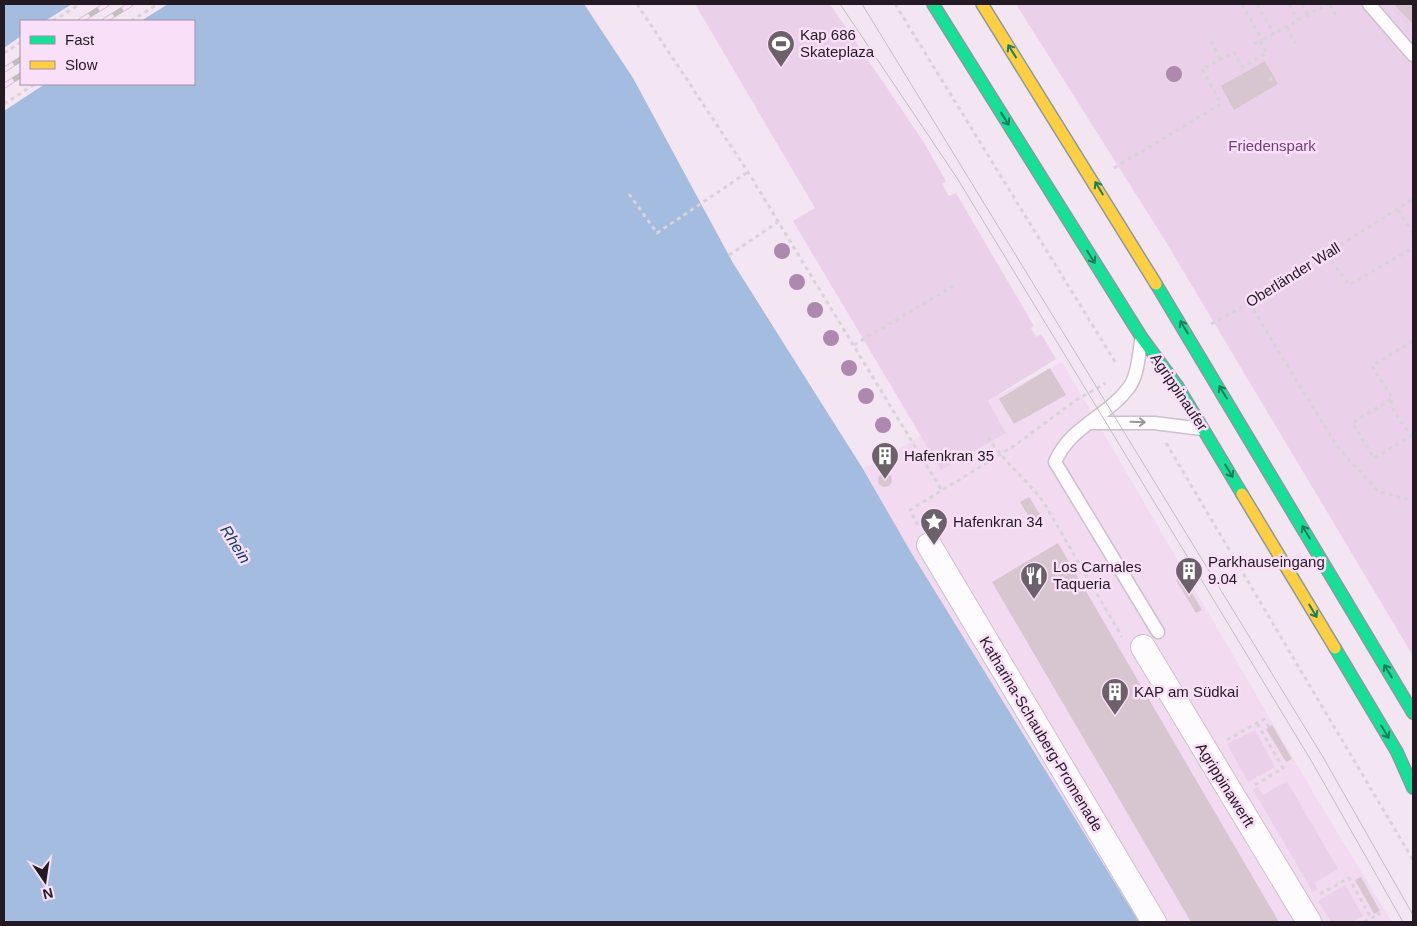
<svg xmlns="http://www.w3.org/2000/svg" width="1417" height="926" font-family="Helvetica,sans-serif">
	<style>
		.built { fill: #f2dbf1 }
		.green { fill: #ead1e9 }
		.water { fill: #a3bcdf; fill-rule: evenodd }
		.pier { fill: #f3e5f2 }
		.building { fill: #d7c5cf }
		.lines { fill: none; stroke-linecap: round; stroke-linejoin: round }
		.lane-casing { stroke: #ccc1cb; stroke-width: 15 }
		.street-casing { stroke: #ccc1cb; stroke-width: 26 }
		.fast-casing { stroke: #8c9a9b; stroke-width: 14 }
		.slow-casing { stroke: #8c9a9b; stroke-width: 14 }
		.path { stroke: #d8d3d8; stroke-width: 3; stroke-dasharray: 4 4; stroke-linecap: butt }
		.lane { stroke: #fdfbfd; stroke-width: 12 }
		.street { stroke: #fdfbfd; stroke-width: 24 }
		.fast { stroke: #16e098; stroke-width: 11 }
		.slow { stroke: #ffcf43; stroke-width: 11 }
		.tram { stroke: #c1bec1; stroke-width: 1 }
		.rail-casing { stroke: #c1bec1; stroke-width: 5.5 }
		.rail { stroke: #f9dff8; stroke-width: 4; stroke-dasharray: 11; stroke-linecap: butt }
		.tree { fill: #ae89ae }
		.oneway { stroke: #1c7d5e }
		.oneway2 { stroke: #9b969b }
		.labels { text-anchor: middle; stroke-width: 5; stroke-linejoin: round; paint-order: stroke }
		.poi-label { font-size: 15px; fill: #231a23; stroke: #f9dff8; text-anchor: start }
		.park-label { font-size: 15px; fill: #753e76; stroke: #f9dff8 }
		.street-label { font-size: 15px; fill: #231a23; stroke: #f9dff8 }
		.water-label { font-size: 16px; font-style: italic; fill: #103d67; stroke: #f9dff8 }
	</style>
	<rect width="100%" height="100%" fill="#f3e5f2"/>
	<!-- built -->
	<path class="built" d="M1062,362L1317,799L1392,922H1139L912,554L863,469L921,436L941,470L988,401Z"/>
	<!-- green -->
	<path class="green" d="M695,4H830L923,141L946,181L942,184L949,196L956,193L1034,326L1031,328L1036,337L1041,334L1056,359L988,401L1006,433L941,470L793,221L815,208Z
		M1016,4H1413V656L1166,242Z
		M1255,730L1275,767L1248,782L1227,744Z
		M1287,781L1338,869L1314,883L1318,889L1313,892L1253,790L1258,787L1263,795Z
		M1345,885L1363,916L1351,922H1331L1318,901Z"/>
	<!-- water -->
	<path class="water" d="M4,4H584L633,78L733,263L863,469L912,554L1139,922H4ZM21,21H194V84H21Z"/>
	<!-- pier -->
	<path class="pier" d="M72,4H168L141,21H45Z
		M21,36V84H45L4,111V48Z"/>
	<!-- building -->
	<path class="building" d="M1397,4H1413V24L1395,6Z
		M1265,61L1278,84L1234,110L1221,86Z
		M1050,368L1066,395L1014,424L999,399Z
		M878 480a7 7 0 1 1 14 0a7 7 0 1 1-14 0Z
		M1029,497L1044,521L1035,527L1020,502Z
		M1058,543L1112,636L1279,922H1191L992,582Z
		M1182,576L1202,610L1196,613L1176,580Z
		M1272,725L1292,759L1286,762L1266,729Z
		M1361,877L1380,911L1374,914L1355,880Z"/>
	<g class="lines">
		<defs>
			<path id="lane" d="M1369,4L1413,55
				M1141,341C1139,354 1138,374 1130,386C1108,417 1071,425 1055,462L1158,632
				M1090,423H1154L1202,429"/>
			<path id="street" d="M929,545L1154,922
				M1143,647L1309,922"/>
			<path id="fast" d="M933,4L1142,338L1178,387L1242,494
				M1156,284L1413,713
				M1335,648L1397,752L1413,788"/>
			<path id="slow" d="M982,4L1156,284
				M1242,494L1335,648"/>
		</defs>
		<!-- lane casing -->
		<use href="#lane" class="lane-casing"/>
		<!-- street casing -->
		<use href="#street" class="street-casing"/>
		<!-- fast casing -->
		<use href="#fast" class="fast-casing"/>
		<!-- slow casing -->
		<use href="#slow" class="slow-casing"/>
		<!-- path -->
		<path class="path" d="M637,4L748,172L942,491
			M895,4L1117,365
			M1242,4L1262,40
			M1257,4L1274,34
			M1289,4L1298,20
			M1302,4L1308,15
			M1330,4L1337,18
			M53,21L80,4
			M131,21L158,4
			M1287,27L1295,43
			M1211,41L1220,59
			M1254,44L1260,41
			M4,53L21,42
			M1269,80L1276,76
			M4,104L35,84
			M1114,168L1221,104L1202,69L1234,52L1242,67L1267,53L1260,41L1328,4
			M629,194L657,233L748,172
			M1398,210L1413,233
			M1327,254L1349,285L1413,248
			M729,255L778,222
			M1249,303L1339,449L1378,491L1413,501
			M1211,324L1249,303L1413,199
			M1413,341L1372,366L1392,397L1391,406L1405,428L1413,434
			M854,345L955,285
			M1391,399L1352,423L1374,458L1413,435
			M988,437C1003,462 1027,479 1044,503L1122,637
			M1166,443L1413,860
			M918,525L910,510L1014,446L1076,400L1106,383
			M1227,740L1264,719L1269,727
			M1255,785L1283,768L1257,723
			M1320,894L1349,878L1371,918
			M1364,922L1379,914L1377,912"/>
		<!-- lane -->
		<use href="#lane" class="lane"/>
		<!-- street -->
		<use href="#street" class="street"/>
		<!-- fast -->
		<use href="#fast" class="fast"/>
		<!-- slow -->
		<use href="#slow" class="slow"/>
		<!-- tram -->
		<path class="tram" d="M840,4L957,178L1088,393L1312,762L1403,922
			M862,4L1323,757L1413,915"/>
		<defs>
			<path id="rail" d="M80,21L107,4
				M104,21L131,4
				M4,70L21,59
				M4,86L21,75"/>
		</defs>
		<!-- rail casing -->
		<use href="#rail" class="rail-casing"/>
		<!-- rail -->
		<use href="#rail" class="rail"/>
	</g>
	<!-- trees -->
	<g class="tree">
		<circle cx="1174" cy="74" r="8"/>
		<circle cx="782" cy="251" r="8"/>
		<circle cx="797" cy="282" r="8"/>
		<circle cx="815" cy="310" r="8"/>
		<circle cx="831" cy="338" r="8"/>
		<circle cx="849" cy="368" r="8"/>
		<circle cx="866" cy="396" r="8"/>
		<circle cx="883" cy="425" r="8"/>
	</g>
	<!-- one-way arrows -->
	<defs><path id="oneway-shaft" d="M-6 0H5M1.5-3L5.5 0L1.5 3" fill="none" stroke-width="1.6" stroke-linecap="round" stroke-linejoin="round" transform="scale(1.25)"/></defs>
	<g class="oneway">
		<use href="#oneway-shaft" transform="translate(1012 51) rotate(-122)"/>
		<use href="#oneway-shaft" transform="translate(1005 119) rotate(58)"/>
		<use href="#oneway-shaft" transform="translate(1099 188) rotate(-121)"/>
		<use href="#oneway-shaft" transform="translate(1091 257) rotate(58)"/>
		<use href="#oneway-shaft" transform="translate(1184 327) rotate(-121)"/>
		<use href="#oneway-shaft" transform="translate(1223 392) rotate(-121)"/>
		<use href="#oneway-shaft" transform="translate(1229 471) rotate(59)"/>
		<use href="#oneway-shaft" transform="translate(1306 532) rotate(-121)"/>
		<use href="#oneway-shaft" transform="translate(1313 611) rotate(59)"/>
		<use href="#oneway-shaft" transform="translate(1388 671) rotate(-121)"/>
		<use href="#oneway-shaft" transform="translate(1385 732) rotate(59)"/>
	</g>
	<use class="oneway2" href="#oneway-shaft" transform="translate(1138 422) rotate(2)"/>
	<!-- icons -->
	<defs>
		<symbol id="stadium-pin" viewBox="-11 -11 22 30"><path d="M0 17L-7.5 6A9.5 9.5 0 1 1 7.5 6Z" fill="#6c616b" stroke="#f9dff8"/><path d="M0-5a6.5 5 0 1 0 0 10a6.5 5 0 1 0 0-10ZM-3.5-1.8h7v3.6h-7Z" fill="#fff"/></symbol>
		<symbol id="building-pin" viewBox="-11 -11 22 30"><path d="M0 17L-7.5 6A9.5 9.5 0 1 1 7.5 6Z" fill="#6c616b" stroke="#f9dff8"/><path d="M-4-6H4V6H1V3H-1V6H-4ZM-2.5-4.3h1.7v1.8h-1.7ZM.8-4.3h1.7v1.8H.8ZM-2.5-1h1.7V.8h-1.7ZM.8-1h1.7V.8H.8Z" fill="#fff"/></symbol>
		<symbol id="sight-pin" viewBox="-11 -11 22 30"><path d="M0 17L-7.5 6A9.5 9.5 0 1 1 7.5 6Z" fill="#6c616b" stroke="#f9dff8"/><path d="M0-6L1.8-2.2L6-1.7L2.9 1.2L3.7 5.4L0 3.3L-3.7 5.4L-2.9 1.2L-6-1.7L-1.8-2.2Z" fill="#fff"/></symbol>
		<symbol id="restaurant-pin" viewBox="-11 -11 22 30"><path d="M0 17L-7.5 6A9.5 9.5 0 1 1 7.5 6Z" fill="#6c616b" stroke="#f9dff8"/><path d="M-5-6h1v4h1v-4h1v4h1v-4h1v5L-1.5 .5V6h-2V.5L-5-1ZM5-6V6H3V1.5H1.5Q1.5-4 5-6Z" fill="#fff"/></symbol>
	</defs>
	<g fill-rule="evenodd">
		<use href="#stadium-pin" x="765" y="28" width="32" height="43"/>
		<use href="#building-pin" x="869" y="440" width="32" height="43"/>
		<use href="#sight-pin" x="918" y="506" width="32" height="43"/>
		<use href="#building-pin" x="1173" y="555" width="32" height="43"/>
		<use href="#restaurant-pin" x="1018" y="560" width="32" height="43"/>
		<use href="#building-pin" x="1099" y="676" width="32" height="43"/>
	</g>
	<g class="labels">
		<!-- poi labels -->
		<g class="poi-label">
			<text x="800" y="40">Kap 686<tspan x="800" dy="17">Skateplaza</tspan></text>
			<text x="904" y="461">Hafenkran 35</text>
			<text x="953" y="527">Hafenkran 34</text>
			<text x="1208" y="567">Parkhauseingang<tspan x="1208" dy="17">9.04</tspan></text>
			<text x="1053" y="572">Los Carnales<tspan x="1053" dy="17">Taqueria</tspan></text>
			<text x="1134" y="697">KAP am Südkai</text>
		</g>
		<!-- park labels -->
		<g class="park-label">
			<text x="1272" y="151">Friedenspark</text>
		</g>
		<!-- street labels -->
		<g class="street-label">
			<text transform="translate(1293 275) rotate(-32)" y="5">Oberländer Wall</text>
			<text transform="translate(1179 392) rotate(56)" y="5">Agrippinaufer</text>
			<text transform="translate(1041 734) rotate(59)" y="5">Katharina-Schauberg-Promenade</text>
			<text transform="translate(1225 785) rotate(58)" y="5">Agrippinawerft</text>
		</g>
		<!-- water labels -->
		<g class="water-label">
			<text transform="translate(236 544) rotate(58)" y="6">Rhein</text>
		</g>
	</g>
	<!-- border -->
	<rect width="1417" height="926" fill="none" stroke="#231a23" stroke-width="10"/>
	<!-- legend -->
	<rect x="20" y="20" width="175" height="65" fill="#f9dff8" stroke="#a390a3"/>
	<rect x="30" y="36" width="25" height="8" fill="#16e098" stroke="#a390a3"/>
	<text x="65" y="45" font-size="15" fill="#231a23">Fast</text>
	<rect x="30" y="61" width="25" height="8" fill="#ffcf43" stroke="#a390a3"/>
	<text x="65" y="70" font-size="15" fill="#231a23">Slow</text>
	<!-- north arrow -->
	<g transform="translate(45 881) rotate(167)" stroke="#f9dff8" stroke-width="4" paint-order="stroke">
	<path d="M0-4L9 19L0 12L-9 19Z" fill="#231a23"/>
	<text y="-8" font-size="14" font-weight="bold" text-anchor="middle" fill="#231a23">N</text>
	</g>
</svg>
